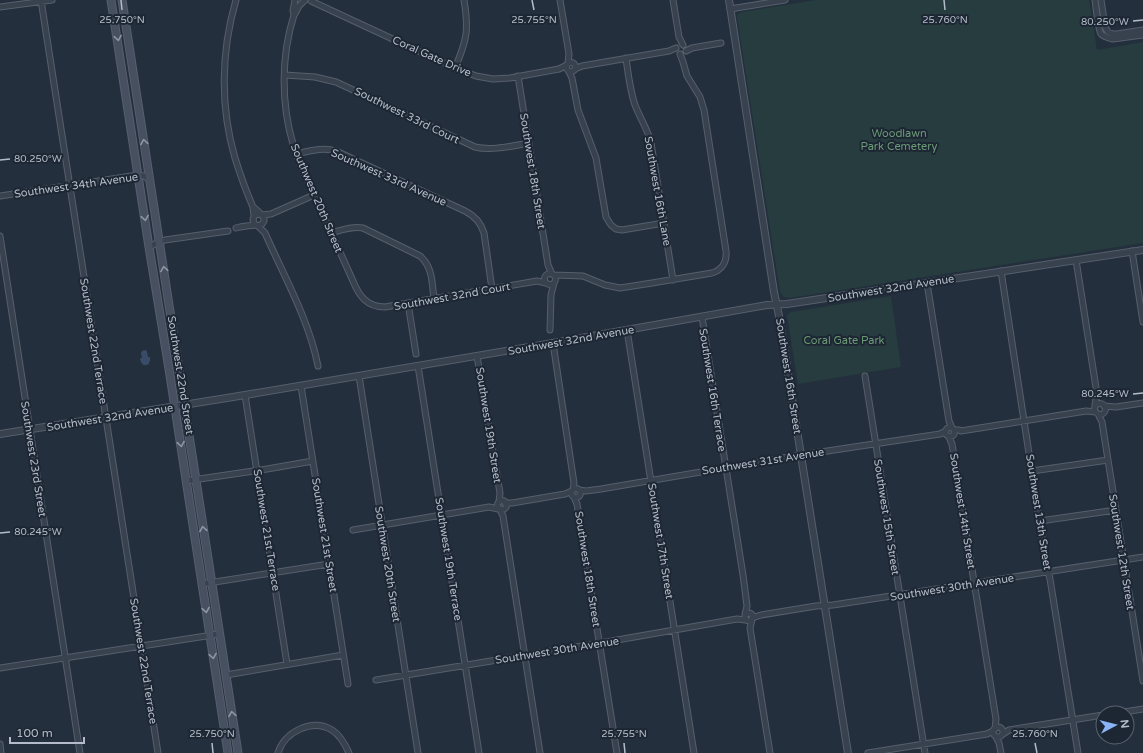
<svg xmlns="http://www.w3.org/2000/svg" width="1143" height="753" font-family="'Varela Round',sans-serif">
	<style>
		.green { fill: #263c3f }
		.water { fill: #394c67 }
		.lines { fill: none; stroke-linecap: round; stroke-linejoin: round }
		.minor-casing { stroke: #565f6c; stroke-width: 7 }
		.tertiary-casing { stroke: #565f6c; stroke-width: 8 }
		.secondary-casing { stroke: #565f6c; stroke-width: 9 }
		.minor { stroke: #38414e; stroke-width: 5 }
		.tertiary { stroke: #38414e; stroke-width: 6 }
		.secondary { stroke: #465061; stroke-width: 7 }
		.oneway { stroke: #8e96a5 }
		.ticks { fill: none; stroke: #b4bcc9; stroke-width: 1.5 }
		.labels { text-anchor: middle; stroke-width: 4; stroke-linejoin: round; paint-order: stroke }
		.street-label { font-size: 11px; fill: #b4bcc9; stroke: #1d2633 }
		.park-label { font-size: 11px; fill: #6b9a76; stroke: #1d2633 }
		.ticks-label { font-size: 10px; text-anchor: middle; fill: #b4bcc9; stroke: #1d2633; stroke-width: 4; stroke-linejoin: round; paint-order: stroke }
	</style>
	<rect width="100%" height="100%" fill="#242f3e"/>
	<!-- green -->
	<path class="green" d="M816,0H1089L1097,50L1143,42V243L790,298L784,297L780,292L737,17L738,14L742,12Z
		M891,296L901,367L798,384L787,315L791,312Z"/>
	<!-- water -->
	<path class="water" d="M146,350L147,352L148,357H150V361L149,362V364C147,365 145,365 143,365L142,363H141L140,358H142L141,353L142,351Z"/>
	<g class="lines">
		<defs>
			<path id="minor" d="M41,0L158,753
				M236,0C221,51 220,107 235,158C240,174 246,191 253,207L254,216
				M295,0L293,11L294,15C281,56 281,103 293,144C298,162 307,178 314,195C327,223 340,252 353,281C359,296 367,307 385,307L537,281L546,283
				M560,0L569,54L568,63
				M673,0L679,37L683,45
				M1095,0C1096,7 1098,29 1101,34C1104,37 1109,38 1113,39L1143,35
				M1101,0L1105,27L1108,32
				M311,1L455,68L476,76L493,79L510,78L559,69L567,65
				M0,7L52,0
				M730,9L785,0
				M294,15L296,12L299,6L305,0
				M1108,32L1113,34H1117L1143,30
				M686,51L692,48L721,43
				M626,58C628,74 630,90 635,105C640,118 648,130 651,143L673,280
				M566.5 67a4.5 4.5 0 1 1 9 0a4.5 4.5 0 1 1-9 0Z
				M455,68C467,40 469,30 464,0
				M575,69L582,66L669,51L676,48
				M569,72L572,78L578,110L596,158L606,217L611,225L616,229L622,230L664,223
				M285,75L315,77L336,82L475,147C492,151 511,146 529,143
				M518,76L548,265L552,274
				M296,154C310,151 323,147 336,151L465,211C475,216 481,223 484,233L492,289
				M0,196L138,175L144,176L150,180
				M253,207C254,207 263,216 264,218V221L262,224L258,226L254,224L253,219L255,215L260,214
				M262,215L271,214L314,195
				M258,226L265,233C284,276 309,320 318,366
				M236,228C243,226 249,226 255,225
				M331,233C342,230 352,226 363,228L420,256C433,267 432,284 434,299
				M0,236L80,753
				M149,247L159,242L165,240L228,231
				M1132,251L1143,322
				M1076,260L1097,394L1095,405
				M1001,271L1046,564L1050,579L1078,753
				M544.5 279a5.5 5.5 0 1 1 11 0a5.5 5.5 0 1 1-11 0Z
				M554,275L583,276L605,285L620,288L652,283L712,273C722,270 727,262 726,251L704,110L700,97L687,76L683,62L680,54
				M927,283L949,421L952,428
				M408,303L416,354
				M702,317L743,575L747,606L745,614
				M550,330L551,295L554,283
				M627,330L694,753
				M553,343L574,483L573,490
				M477,356L500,493L499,502
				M418,366L479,753
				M359,376L418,753
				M865,376L925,753
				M301,386L348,684
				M245,395L287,664
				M1094.5 409a5.5 5.5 0 1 1 11 0a5.5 5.5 0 1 1-11 0Z
				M1104,406L1116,407L1143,403
				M1098,414L1102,422L1143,681
				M945.5 432a4.5 4.5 0 1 1 9 0a4.5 4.5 0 1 1-9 0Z
				M955,430H959L961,431L1086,411L1096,412
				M949,437L952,444L996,719L995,729
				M1032,471L1108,460
				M186,481L267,469L313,461
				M571.5 493a4.5 4.5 0 1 1 9 0a4.5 4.5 0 1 1-9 0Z
				M579,490L586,491L601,489L801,455L940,434L946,431
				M574,497L577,504L617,753
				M497.5 505a4.5 4.5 0 1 1 9 0a4.5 4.5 0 1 1-9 0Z
				M505,503H512L565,494L572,491
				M500,509L503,516L540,753
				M1040,521L1116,510
				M353,530L489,507L498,509
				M202,584L329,564
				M745 617a4 4 0 1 1 8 0a4 4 0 1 1-8 0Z
				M752,618L761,615L816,606L833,605L1143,557
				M752,619L750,628L770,753
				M0,668L219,634
				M226,675L343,655
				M376,680L600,643L737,619L746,620
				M1118,713L1143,709
				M993 732a5 5 0 1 1 10 0a5 5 0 1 1-10 0Z
				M1003,734L1009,730L1103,715
				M996,737L999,743L1001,753
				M0,744L1,753
				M278,753C284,732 312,718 332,730C340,735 345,744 349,753
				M868,753L987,734L993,731"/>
			<path id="tertiary" d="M729,0L774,292L779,316L848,753
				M0,434L227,398L553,343L767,305L787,304L1143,250"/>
			<path id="secondary" d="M111,0L149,247L169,369L228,753
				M122,0L238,753"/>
		</defs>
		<!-- minor casing -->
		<use href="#minor" class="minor-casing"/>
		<!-- tertiary casing -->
		<use href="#tertiary" class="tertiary-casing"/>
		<!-- secondary casing -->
		<use href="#secondary" class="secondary-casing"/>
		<!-- minor -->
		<use href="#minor" class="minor"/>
		<!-- tertiary -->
		<use href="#tertiary" class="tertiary"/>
		<!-- secondary -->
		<use href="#secondary" class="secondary"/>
	</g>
	<!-- one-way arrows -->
	<defs><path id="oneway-chevron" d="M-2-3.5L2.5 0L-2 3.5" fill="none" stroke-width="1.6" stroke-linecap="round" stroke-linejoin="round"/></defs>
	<g class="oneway">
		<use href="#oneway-chevron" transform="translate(118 38) rotate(81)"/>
		<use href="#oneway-chevron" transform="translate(144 142) rotate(-99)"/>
		<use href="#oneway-chevron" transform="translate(145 218) rotate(81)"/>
		<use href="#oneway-chevron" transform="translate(164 269) rotate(-99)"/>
		<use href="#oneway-chevron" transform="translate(181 444) rotate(81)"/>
		<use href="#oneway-chevron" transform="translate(203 529) rotate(-99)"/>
		<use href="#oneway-chevron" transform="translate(206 610) rotate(81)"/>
		<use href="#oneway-chevron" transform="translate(213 656) rotate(81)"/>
		<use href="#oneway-chevron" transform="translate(232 714) rotate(-99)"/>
	</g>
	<!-- ticks -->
	<path class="ticks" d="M121,0L122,10M532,0L534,10M944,0L945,10M1133,21L1143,20M0,160L10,159M1133,394L1143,393M0,533L10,532M212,743L213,753M624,743L625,753M1035,743L1037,753"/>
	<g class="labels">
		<!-- street labels -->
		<g class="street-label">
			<text transform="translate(432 56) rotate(24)" y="4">Coral Gate Drive</text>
			<text transform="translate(407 115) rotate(26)" y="4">Southwest 33rd Court</text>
			<text transform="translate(533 171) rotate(81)" y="4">Southwest 18th Street</text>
			<text transform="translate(389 177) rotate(24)" y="4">Southwest 33rd Avenue</text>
			<text transform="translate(76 185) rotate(-8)" y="4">Southwest 34th Avenue</text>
			<text transform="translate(658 191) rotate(80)" y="4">Southwest 16th Lane</text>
			<text transform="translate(317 198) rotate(67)" y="4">Southwest 20th Street</text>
			<text transform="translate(891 288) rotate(-9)" y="4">Southwest 32nd Avenue</text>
			<text transform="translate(452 296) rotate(-10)" y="4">Southwest 32nd Court</text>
			<text transform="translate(571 340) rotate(-10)" y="4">Southwest 32nd Avenue</text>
			<text transform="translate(94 341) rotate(81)" y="4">Southwest 22nd Terrace</text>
			<text transform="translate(181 375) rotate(81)" y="4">Southwest 22nd Street</text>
			<text transform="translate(789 376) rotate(81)" y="4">Southwest 16th Street</text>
			<text transform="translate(713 390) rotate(81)" y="4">Southwest 16th Terrace</text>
			<text transform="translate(110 417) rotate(-9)" y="4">Southwest 32nd Avenue</text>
			<text transform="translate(489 425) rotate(81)" y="4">Southwest 19th Street</text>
			<text transform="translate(34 459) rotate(81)" y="4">Southwest 23rd Street</text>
			<text transform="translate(763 461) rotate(-9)" y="4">Southwest 31st Avenue</text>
			<text transform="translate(963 511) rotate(81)" y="4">Southwest 14th Street</text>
			<text transform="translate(1039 512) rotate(81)" y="4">Southwest 13th Street</text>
			<text transform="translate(887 517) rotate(81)" y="4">Southwest 15th Street</text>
			<text transform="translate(267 530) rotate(81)" y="4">Southwest 21st Terrace</text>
			<text transform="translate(325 535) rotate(81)" y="4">Southwest 21st Street</text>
			<text transform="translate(661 541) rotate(81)" y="4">Southwest 17th Street</text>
			<text transform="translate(1122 552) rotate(81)" y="4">Southwest 12th Street</text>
			<text transform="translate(449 559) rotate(81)" y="4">Southwest 19th Terrace</text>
			<text transform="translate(388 564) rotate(81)" y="4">Southwest 20th Street</text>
			<text transform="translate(588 569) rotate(81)" y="4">Southwest 18th Street</text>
			<text transform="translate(952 587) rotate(-9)" y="4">Southwest 30th Avenue</text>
			<text transform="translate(557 650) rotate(-9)" y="4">Southwest 30th Avenue</text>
			<text transform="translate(144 661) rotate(81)" y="4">Southwest 22nd Terrace</text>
		</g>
		<!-- park labels -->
		<g class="park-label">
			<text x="899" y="137">Woodlawn<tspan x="899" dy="13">Park Cemetery</tspan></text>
			<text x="844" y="344">Coral Gate Park</text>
		</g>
	</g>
	<g class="ticks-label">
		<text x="122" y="23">25.750°N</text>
		<text x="534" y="23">25.755°N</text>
		<text x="945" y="23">25.760°N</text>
		<text x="1105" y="25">80.250°W</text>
		<text x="38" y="162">80.250°W</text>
		<text x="1105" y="397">80.245°W</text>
		<text x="38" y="535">80.245°W</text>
		<text x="212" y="737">25.750°N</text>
		<text x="624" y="737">25.755°N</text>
		<text x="1035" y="737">25.760°N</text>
	</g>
	<!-- north arrow -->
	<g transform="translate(1115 725) rotate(83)"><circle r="19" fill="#1d2633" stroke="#59626f"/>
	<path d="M0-3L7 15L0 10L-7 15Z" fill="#8ab4f8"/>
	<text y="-6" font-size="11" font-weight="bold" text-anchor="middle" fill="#b4bcc9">N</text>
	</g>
	<!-- scale -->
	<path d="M10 737v6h74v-6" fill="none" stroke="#b4bcc9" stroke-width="2"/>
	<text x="16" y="737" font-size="12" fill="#b4bcc9" stroke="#1d2633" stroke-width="3" paint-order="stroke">100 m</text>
</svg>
